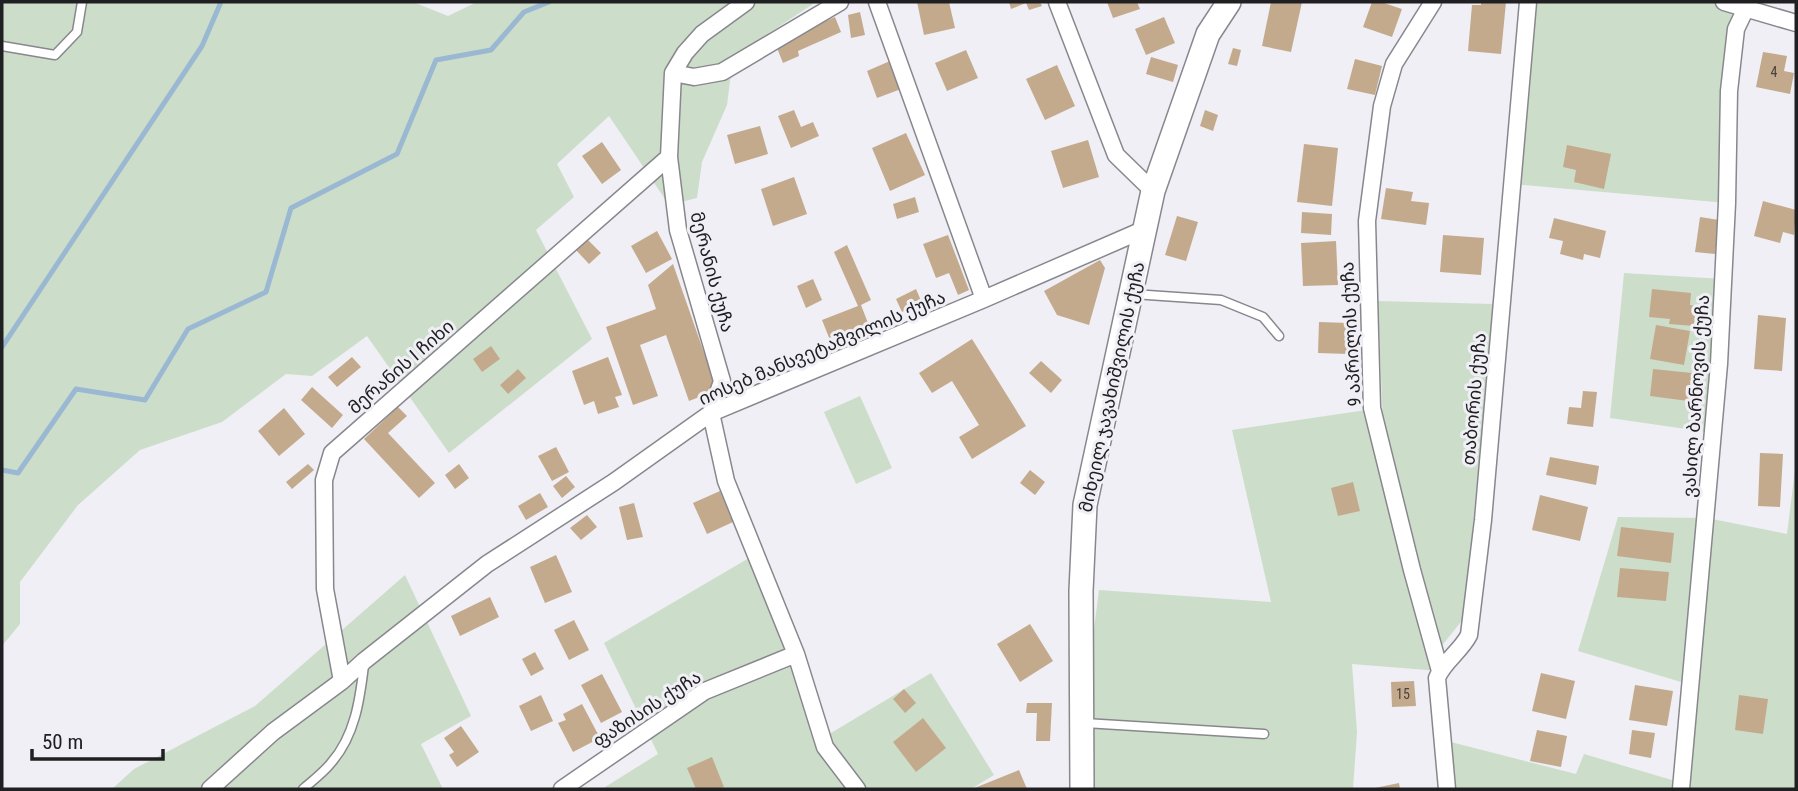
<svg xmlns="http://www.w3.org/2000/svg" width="1798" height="791" font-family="'Roboto Condensed','Noto Sans Georgian',sans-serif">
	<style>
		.green { fill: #ccdeca }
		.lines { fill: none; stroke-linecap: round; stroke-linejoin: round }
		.stream { stroke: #9bb8d2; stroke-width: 5 }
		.building { fill: #c4aa8d }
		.lane-casing { stroke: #88878d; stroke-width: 11 }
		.street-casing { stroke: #88878d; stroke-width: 19 }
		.secondary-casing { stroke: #88878d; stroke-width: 26 }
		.lane { stroke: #fff; stroke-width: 8 }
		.street { stroke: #fff; stroke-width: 16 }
		.secondary { stroke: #fff; stroke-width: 23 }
		.labels { text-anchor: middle; stroke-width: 6; stroke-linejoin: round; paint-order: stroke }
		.number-label { font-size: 14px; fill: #49423d }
		.street-label { font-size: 18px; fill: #202022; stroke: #efeff5 }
	</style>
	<rect width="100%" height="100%" fill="#efeff5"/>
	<!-- green -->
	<path class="green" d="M2,2H413L448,16L477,2H816L733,57L727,105L702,162L697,198L669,205L609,116L557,164L574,197L536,230L592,339L449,453L367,336L312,376L286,374L222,422L140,450L78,505L20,582V624L2,646Z
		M1528,2H1724L1747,7L1736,29L1727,203L1512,184Z
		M1624,273L1723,279L1714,433L1610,418Z
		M1378,301L1494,304L1464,618L1440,648L1383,426Z
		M860,396L892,468L856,484L824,412Z
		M1366,410L1440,671L1352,664L1357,732L1353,789H1082V722L1099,590L1271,602L1232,430Z
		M1796,462V789H1447L1443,740L1576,774L1584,754L1682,783L1691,685L1578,651L1618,517L1707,518L1787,534Z
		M749,558L826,736L931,673L994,775L971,789H602L658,754L604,643Z
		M405,575L471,716L421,744L443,789H112L134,769L255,706Z"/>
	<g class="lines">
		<!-- stream -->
		<path class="stream" d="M2,347L202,46L221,2
			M2,470L18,473L76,389L145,400L188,329L266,292L291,208L397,154L436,60L491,50L524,12L549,2"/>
	</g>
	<!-- building -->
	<path class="building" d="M917,2H949L955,28L924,35Z
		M1009,2H1040L1042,6L1029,10L1026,3L1011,9Z
		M1107,2H1137L1140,9L1113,18Z
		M1271,2H1302L1291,52L1262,46Z
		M1372,2H1381L1402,9L1392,37L1363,27Z
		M1481,2H1506L1501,54L1468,51L1472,5H1481Z
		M860,12L865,35L851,38L848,15Z
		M835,17L841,32L798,51L799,56L783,63L775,43Z
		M1164,17L1175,43L1146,55L1135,29Z
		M1233,48L1241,50L1237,66L1228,64Z
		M966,50L978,78L947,91L935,63Z
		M1763,52L1787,56L1784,71L1794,73L1790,94L1756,87Z
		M1151,57L1178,65L1173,82L1146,74Z
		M1355,59L1382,66L1375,95L1347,89Z
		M890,61L901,89L877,98L867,71Z
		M1057,65L1075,106L1045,120L1026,79Z
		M794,110L801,127L813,122L819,136L791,148L778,116Z
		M1205,110L1218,115L1213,131L1200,126Z
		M760,126L768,154L735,164L727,135Z
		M906,133L925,175L890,191L872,148Z
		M1088,140L1099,177L1063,188L1051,151Z
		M602,142L621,170L602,184L582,156Z
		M1304,144L1338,148L1332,206L1297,202Z
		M1567,145L1611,154L1604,189L1574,182L1576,170L1563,167Z
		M794,177L807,214L773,226L761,189Z
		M1386,188L1413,192L1411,201L1429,203L1426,225L1381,219Z
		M915,197L919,212L897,219L893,204Z
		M1763,201L1796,210L1794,235L1783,232L1780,243L1754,236Z
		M1302,212L1332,214L1331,235L1301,233Z
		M1177,216L1198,222L1186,261L1165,255Z
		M1700,217L1719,220L1715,254L1695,252Z
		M1554,218L1606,231L1600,258L1584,254L1583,260L1560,254L1563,241L1549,238Z
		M657,231L672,259L646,273L631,246Z
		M948,235L969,290L958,295L949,273L936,278L923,244Z
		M1443,235L1484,238L1481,275L1440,272Z
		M586,238L601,253L589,264L575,249Z
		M1336,241L1338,285L1303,286L1301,243Z
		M847,245L871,300L861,305L873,336L831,353L827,341L830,340L822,320L858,306L834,252Z
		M1100,260L1105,268L1089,325L1057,315L1044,291Z
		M673,264L717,390L689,401L666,335L640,345L658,396L633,405L606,327L656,309L648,285Z
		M813,279L822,300L806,308L797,286Z
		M916,289L922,303L902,312L896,299Z
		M1652,289L1691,293L1690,305L1696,306L1694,326L1669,324L1670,319L1649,317Z
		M1758,315L1786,318L1782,371L1754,369Z
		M1319,322L1349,323V354L1318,353Z
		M1656,325L1690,331L1684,365L1650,359Z
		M972,339L1026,426L972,459L959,437L979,425L952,381L932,393L919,373Z
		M491,346L500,359L482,372L473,359Z
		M352,357L361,367L337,387L328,377Z
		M608,357L622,395L615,397L619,407L598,414L594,401L584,405L572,371Z
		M1041,361L1062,380L1051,393L1029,373Z
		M518,369L526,378L508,394L500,385Z
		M1653,369L1692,373L1688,401L1650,396Z
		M312,387L343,415L332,428L301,400Z
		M1583,391L1597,392L1593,427L1567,424L1569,407L1581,408Z
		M398,407L407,416L388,433L435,483L419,498L364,439Z
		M284,408L305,434L279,456L258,431Z
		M556,447L569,472L552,481L538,456Z
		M1760,453L1783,454L1780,507L1758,506Z
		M1550,457L1599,466L1596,485L1546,475Z
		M308,464L314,470L292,489L286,482Z
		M459,464L469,478L455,489L445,475Z
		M1030,470L1045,482L1035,495L1020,483Z
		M566,476L575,487L562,498L553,486Z
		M1353,482L1360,511L1338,516L1331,488Z
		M720,491L733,522L707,534L693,503Z
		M540,493L548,507L526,520L518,506Z
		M1540,495L1588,507L1580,541L1532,530Z
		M634,503L643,537L627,540L619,507Z
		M587,515L597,527L581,540L570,528Z
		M1621,527L1674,533L1671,563L1617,556Z
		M556,555L572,592L545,603L530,567Z
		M1620,568L1669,572L1666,601L1617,597Z
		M490,597L499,617L460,636L451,616Z
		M574,620L589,650L569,660L554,630Z
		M1030,624L1053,661L1020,682L997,644Z
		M535,652L544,669L531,676L522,659Z
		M1541,673L1575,681L1566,719L1532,711Z
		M602,674L622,712L601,723L581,685Z
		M1414,681L1416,706L1392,707L1391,682Z
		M1635,685L1673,691L1667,726L1629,720Z
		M904,689L916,703L905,713L893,699Z
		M541,695L553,721L531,731L519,706Z
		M1739,695L1768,699L1763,734L1735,730Z
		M1027,703H1052L1050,741H1036L1037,713H1026Z
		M582,704L600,738L573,752L558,723L566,720L563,714Z
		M923,718L946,748L916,772L893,742Z
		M461,726L479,752L457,767L449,755L454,752L444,738Z
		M1537,730L1567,736L1561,767L1530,761Z
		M1632,730L1655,733L1651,758L1629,754Z
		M712,757L724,787L718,789H696L687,768Z
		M1019,770L1027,789H972Z
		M1399,783L1400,789H1376L1375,788Z"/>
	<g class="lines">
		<defs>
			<path id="lane" d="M2,46L55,55L77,32L82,2
				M1133,294L1221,300L1263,317L1279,336
				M1085,723L1264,734
				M303,789C312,781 323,773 331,763C355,736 360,699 364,665"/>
			<path id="street" d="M746,2L702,34L685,53L673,73L669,157L678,230L722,381L711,413L726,481L796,654L825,747L857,789
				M877,2L984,299
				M1057,2L1116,155L1153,191
				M1433,2L1394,64L1382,106L1367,221L1372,408L1412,570L1440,671
				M1724,2L1796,23
				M673,73L694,77L722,72L840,2
				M342,681L325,589L324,480L332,453L669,157
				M210,789L273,732L342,681L364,661L487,564L614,482L711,413L984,299L1145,229
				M562,789L705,691L796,654
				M1447,789L1437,678C1443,662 1461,651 1469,635L1483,520L1528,2
				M1681,789L1719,364L1727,203L1729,91L1736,29L1749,2"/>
			<path id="secondary" d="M1082,789L1081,591L1085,505L1153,191L1208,34L1229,2"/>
		</defs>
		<!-- lane casing -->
		<use href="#lane" class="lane-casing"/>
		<!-- street casing -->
		<use href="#street" class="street-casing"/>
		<!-- secondary casing -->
		<use href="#secondary" class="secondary-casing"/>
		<!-- lane -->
		<use href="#lane" class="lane"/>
		<!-- street -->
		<use href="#street" class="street"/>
		<!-- secondary -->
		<use href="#secondary" class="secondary"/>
	</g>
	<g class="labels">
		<!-- number labels -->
		<g class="number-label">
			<text x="1774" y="77">4</text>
			<text x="1403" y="699">15</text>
		</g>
		<!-- street labels -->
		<g class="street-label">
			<text transform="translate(712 272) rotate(75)" y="6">მერანის ქუჩა</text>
			<text transform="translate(1351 334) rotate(-93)" y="6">9 აპრილის ქუჩა</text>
			<text transform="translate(822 348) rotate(-23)" y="6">იოსებ მანსვეტაშვილის ქუჩა</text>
			<text transform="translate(401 367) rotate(-41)" y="6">მერანის I ჩიხი</text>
			<text transform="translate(1112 387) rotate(-78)" y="6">მიხეილ ჯავახიშვილის ქუჩა</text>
			<text transform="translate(1696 396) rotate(-86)" y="6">ვასილ ბარნოვის ქუჩა</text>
			<text transform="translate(1474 399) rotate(-85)" y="6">თაბორის ქუჩა</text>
			<text transform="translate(647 709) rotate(-33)" y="6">ფაზისის ქუჩა</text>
		</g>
	</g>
	<!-- border -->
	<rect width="1798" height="791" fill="none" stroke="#202022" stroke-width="7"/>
	<!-- scale -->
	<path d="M32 749v10h131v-10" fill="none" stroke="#202022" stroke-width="3.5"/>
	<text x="42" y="749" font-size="21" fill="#202022" stroke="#efeff5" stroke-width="5" paint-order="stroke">50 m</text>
</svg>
